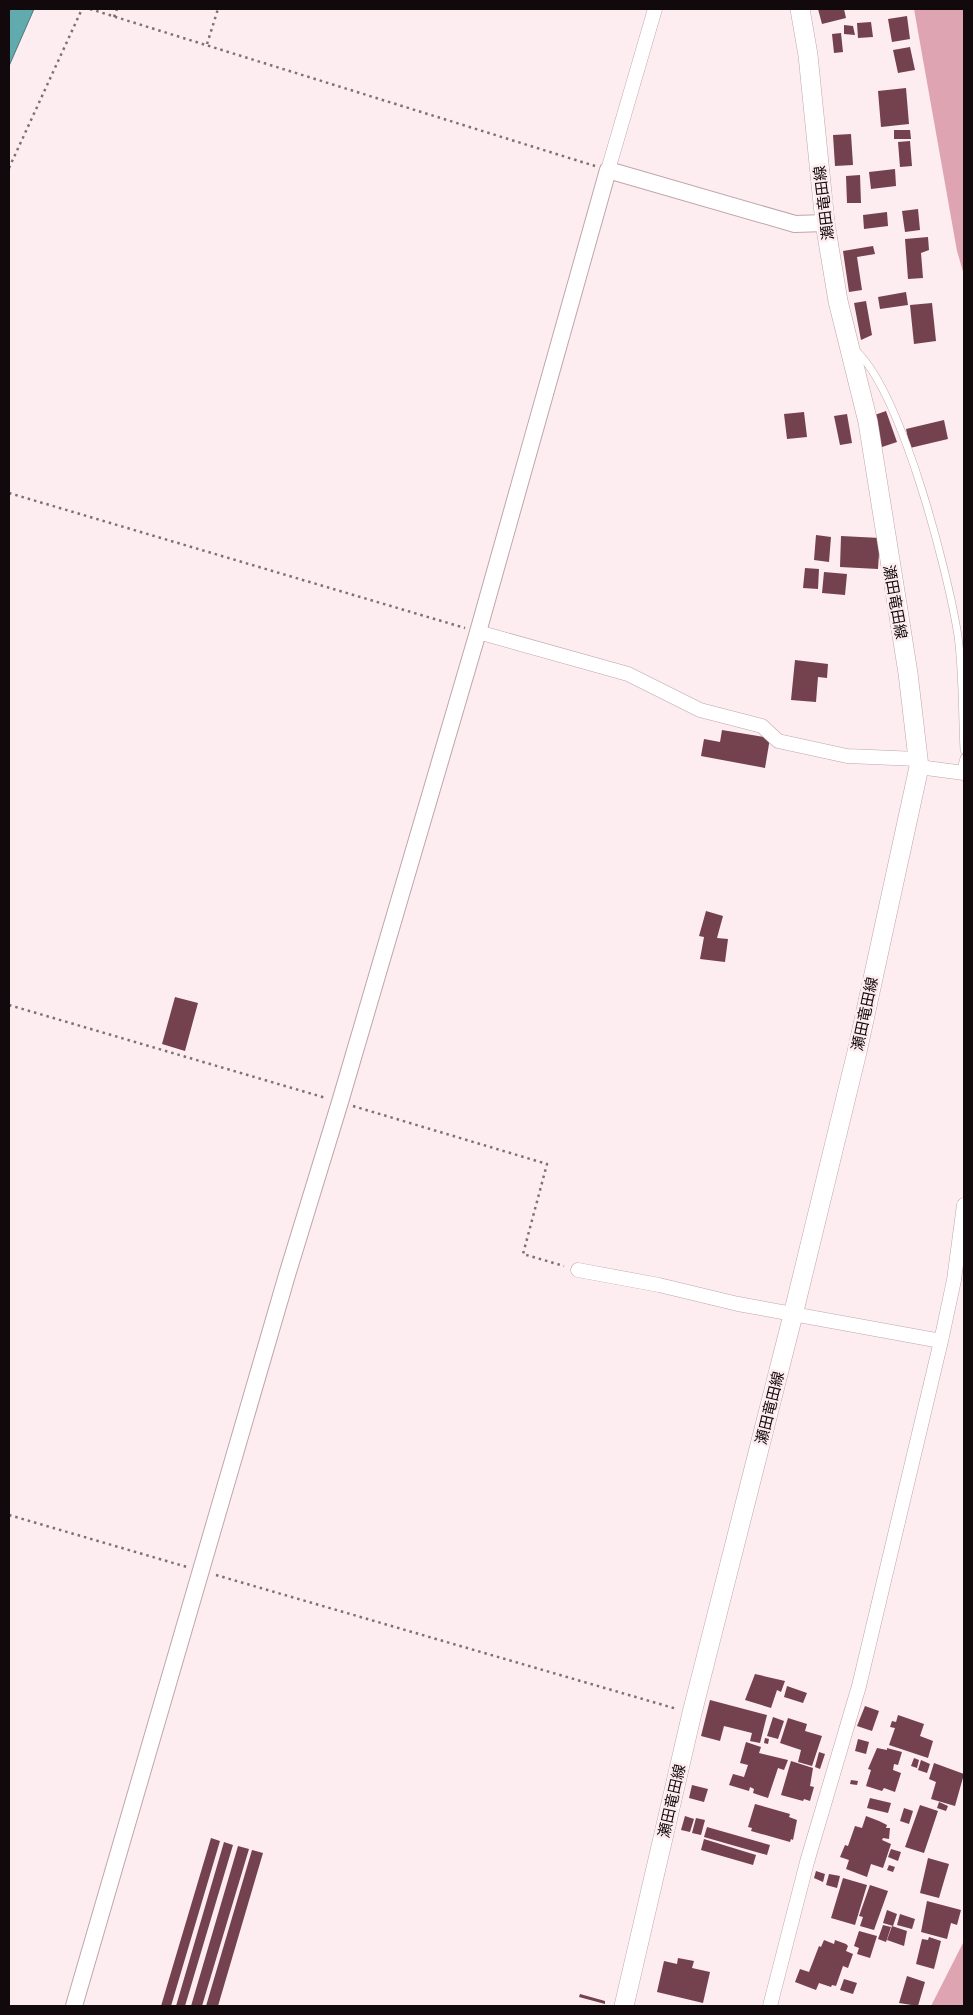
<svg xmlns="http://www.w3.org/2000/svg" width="973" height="2015" font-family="Poppins,'Noto Sans JP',sans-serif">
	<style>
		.forest { fill: #dfa4b2 }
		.water { fill: #61aaae; stroke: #497a7d }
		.building { fill: #74414f }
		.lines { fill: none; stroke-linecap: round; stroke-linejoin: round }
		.service-casing { stroke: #bfa6ab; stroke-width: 8 }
		.minor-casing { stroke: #bfa6ab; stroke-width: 15 }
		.tertiary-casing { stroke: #bfa6ab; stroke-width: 18 }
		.secondary-casing { stroke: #bfa6ab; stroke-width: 20 }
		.path { stroke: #7d7174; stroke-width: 2.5; stroke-dasharray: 2.5 4; stroke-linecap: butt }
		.service { stroke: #fff; stroke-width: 7 }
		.minor { stroke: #fff; stroke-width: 14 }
		.tertiary { stroke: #fff; stroke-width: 16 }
		.secondary { stroke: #fff; stroke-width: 19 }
		.labels { text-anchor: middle; stroke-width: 5; stroke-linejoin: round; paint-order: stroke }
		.street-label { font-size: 15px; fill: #11090b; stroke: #fdecf0 }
	</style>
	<rect width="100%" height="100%" fill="#fdecf0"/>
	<!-- forest -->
	<path class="forest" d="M914,9H964V275L957,251Z
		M964,1941V2006H931Z"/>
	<!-- water -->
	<path class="water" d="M9,9H34L9,66Z"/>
	<!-- building -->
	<path class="building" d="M818,9H844L846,18L822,24Z
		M907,16L910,39L892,42L888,19Z
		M871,22L873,37L858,38L857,23Z
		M844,25L853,26L855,35L844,34Z
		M841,33L843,52L834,53L832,34Z
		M910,47L915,70L898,73L893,50Z
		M906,88L909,124L881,127L878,91Z
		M894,130H910L911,139H894Z
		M851,134L853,165L835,166L833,135Z
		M910,141L912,166L900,167L898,142Z
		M895,169L896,186L871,189L869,172Z
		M860,175L861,203H847L846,176Z
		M918,209L920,230L905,232L902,211Z
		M887,212L888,226L864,229L863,215Z
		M928,237L929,250L921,253L923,278L908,279L905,239Z
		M873,246L875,254L857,257L862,290L849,292L843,251Z
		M906,292L908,305L880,309L878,297Z
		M866,301L872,335L861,340L854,303Z
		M932,303L936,341L914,344L910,305Z
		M886,411L897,442L879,448L869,417Z
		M804,412L807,437L787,439L784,414Z
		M847,414L852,443L840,445L834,416Z
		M944,420L948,439L910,448L906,429Z
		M816,535L831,537L829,562L814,560Z
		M841,536L880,538L878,569L840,567Z
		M805,568L819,569L818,589L803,588Z
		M824,572L847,574L845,595L822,593Z
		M795,660L828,664L827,678L818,677L816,702L791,700Z
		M722,730L770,738L765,768L701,756L704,739L720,742Z
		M706,911L723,916L717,938L728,939L725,962L700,959L704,937L699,936Z
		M175,997L198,1003L185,1051L162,1044Z
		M755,1674L785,1681L781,1692L777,1690L771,1708L745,1700Z
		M787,1686L807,1693L803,1703L784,1697Z
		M710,1700L767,1715L760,1743L750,1741L752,1733L724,1726L720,1741L701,1736Z
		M865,1706L879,1711L872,1731L857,1726Z
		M898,1715L924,1724L920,1736L933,1741L928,1758L889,1745L895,1728L890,1727L892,1721L896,1722Z
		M773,1717L784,1721L778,1739L767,1736Z
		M788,1718L807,1724L805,1731L822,1736L812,1766L798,1762L801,1750L780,1743Z
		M765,1738L769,1739L768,1744L764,1743Z
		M858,1739L869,1742L866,1754L855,1751Z
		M746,1742L761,1747L759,1753L788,1760L784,1770L778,1768L768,1798L753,1793L754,1789L750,1787L749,1791L729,1785L733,1774L744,1777L748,1765L740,1763Z
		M877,1748L887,1750V1748L902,1752L898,1765L894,1764L893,1770L901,1773L895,1792L884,1788L882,1791L866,1786L871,1770L868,1769Z
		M819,1752L825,1754L820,1769L815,1767Z
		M914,1758L919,1760L917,1768L911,1766Z
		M921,1760L930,1764L927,1773L918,1770Z
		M791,1761L813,1768L810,1786L814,1787L810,1801L804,1799L803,1801L781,1795Z
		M934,1763L964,1774L955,1806L931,1799L936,1782L929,1779Z
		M851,1780L858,1781L857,1785L850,1784Z
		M692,1785L708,1789L704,1802L689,1798Z
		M870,1798L891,1803L888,1813L867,1808Z
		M939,1802L948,1806L946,1811L937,1808Z
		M755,1804L790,1814L789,1817L797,1820L793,1840L791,1839L790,1842L751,1831L752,1828L748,1827Z
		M920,1805L938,1811L924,1853L905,1847Z
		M904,1808L913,1811L909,1824L900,1821Z
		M685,1816L694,1819L690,1832L681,1830Z
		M866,1816L879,1821L887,1825L886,1828H890L889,1839L883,1838L882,1840L891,1844L883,1868L871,1864L867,1877L846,1869L849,1860L840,1857L845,1845L848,1846L855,1826L862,1828Z
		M696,1818L705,1820L701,1835L692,1833Z
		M707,1827L770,1845L767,1855L704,1837Z
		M211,1838L220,1841L171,2006H161Z
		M704,1839L756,1855L753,1865L701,1850Z
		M224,1842L233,1845L185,2006H176Z
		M238,1846L249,1849L202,2006H191Z
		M891,1849L901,1852L898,1861L888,1857Z
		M252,1850L263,1853L218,2006H206Z
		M928,1858L949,1864L939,1898L920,1893Z
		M889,1865L895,1867L893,1872L887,1870Z
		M816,1871L825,1874L823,1882L814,1878Z
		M829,1874L840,1876L837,1888L826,1885Z
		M843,1878L867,1885L855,1925L831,1918Z
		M870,1885L888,1891L874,1930L860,1926L863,1917L859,1916Z
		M927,1901L961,1910L957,1925L951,1923L947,1939L921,1932Z
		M887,1910L897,1914L893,1926L883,1923Z
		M900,1914L915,1919L912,1929L897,1925Z
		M883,1925L891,1927L886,1942L878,1939Z
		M892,1926L907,1931L904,1946L887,1940Z
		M859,1931L877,1936L870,1958L857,1954L859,1948L854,1946Z
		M929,1937L941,1941L934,1969L916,1964L922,1939L928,1940Z
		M824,1940L834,1944L835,1940L846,1944L848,1946L846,1951L853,1954L848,1968L843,1966L836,1986L832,1985L831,1987L819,1983L816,1990L795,1982L800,1969L809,1972L819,1946L821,1947Z
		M678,1958L694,1961L692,1968L710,1972L703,2003L657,1992L664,1961L677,1964Z
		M907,1976L925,1982L918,2006L899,2003Z
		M844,1979L857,1983L853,1994L840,1990Z
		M580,1994L605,2001V2004L579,1997Z"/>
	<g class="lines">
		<defs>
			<path id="service" d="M854,349C901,389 948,572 958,636C963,673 962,712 964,750
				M960,773L964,758"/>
			<path id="minor" d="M608,170L655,9
				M478,632L628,674L700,710L762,726L778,741L847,756L918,759
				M919,767L964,773
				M578,1270L659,1285L738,1304L941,1341
				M770,2006L807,1862L859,1686L941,1341L954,1280L964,1205"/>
			<path id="tertiary" d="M74,2006L287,1275L340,1102L478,632L608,170L795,224L825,223"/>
			<path id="secondary" d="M624,2006L692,1713L793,1315L857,1052L919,767L908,673L868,422L838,301L825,223L808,55L800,9"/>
		</defs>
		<!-- service casing -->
		<use href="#service" class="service-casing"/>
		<!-- minor casing -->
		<use href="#minor" class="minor-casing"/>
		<!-- tertiary casing -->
		<use href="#tertiary" class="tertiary-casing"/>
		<!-- secondary casing -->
		<use href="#secondary" class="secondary-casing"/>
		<!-- path -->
		<path class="path" d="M90,9L595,166
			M114,17L117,9
			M207,44L218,9
			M9,168L82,9
			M9,493L465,628
			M9,1005L326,1098
			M353,1106L547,1164L523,1254L564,1266
			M9,1515L187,1567
			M216,1575L677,1709"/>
		<!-- service -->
		<use href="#service" class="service"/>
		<!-- minor -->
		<use href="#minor" class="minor"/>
		<!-- tertiary -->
		<use href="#tertiary" class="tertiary"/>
		<!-- secondary -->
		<use href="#secondary" class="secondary"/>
	</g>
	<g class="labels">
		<!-- street labels -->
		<g class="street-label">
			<text transform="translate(824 203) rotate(-97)" y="5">瀬田竜田線</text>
			<text transform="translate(895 602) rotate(80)" y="5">瀬田竜田線</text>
			<text transform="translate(865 1014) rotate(-78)" y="5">瀬田竜田線</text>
			<text transform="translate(770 1408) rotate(-76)" y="5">瀬田竜田線</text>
			<text transform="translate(672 1801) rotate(-77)" y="5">瀬田竜田線</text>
		</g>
	</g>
	<!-- border -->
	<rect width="973" height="2015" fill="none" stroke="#11090b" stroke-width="20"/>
</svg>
